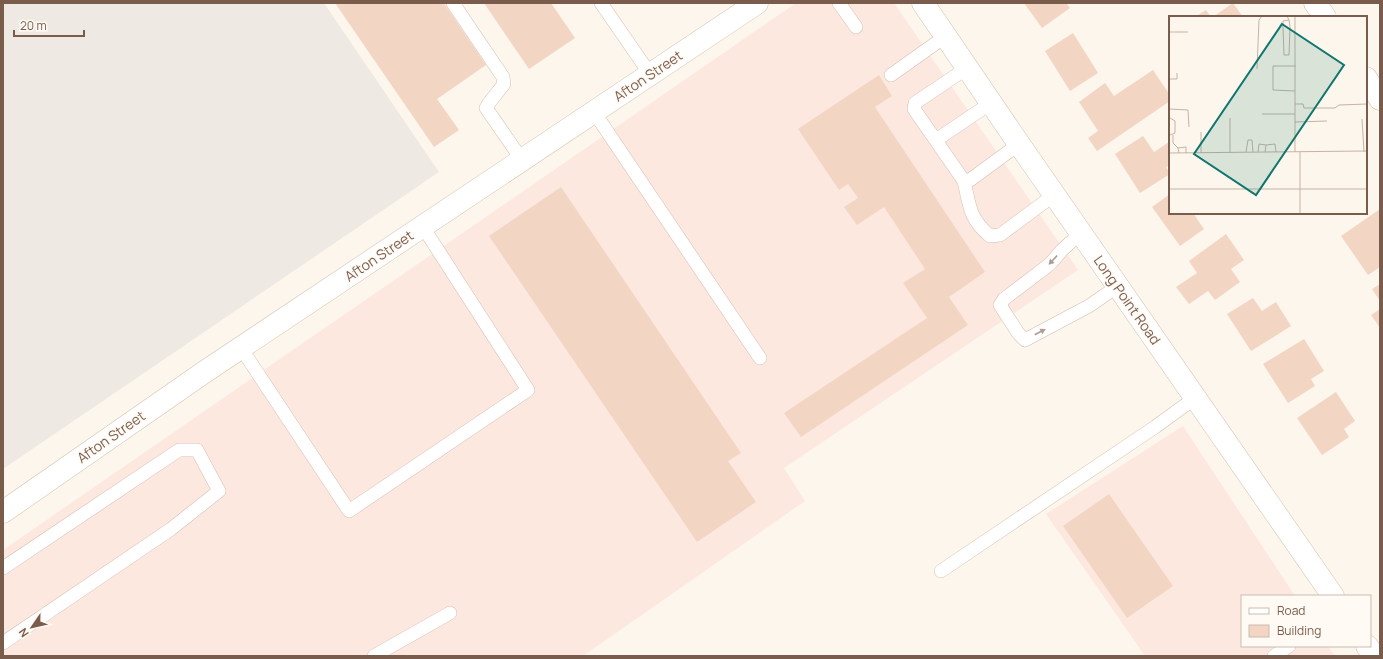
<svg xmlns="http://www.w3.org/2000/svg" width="1383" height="659" font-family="Manrope,sans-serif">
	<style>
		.commercial { fill: #fde8e0 }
		.industrial { fill: #efe9e4 }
		.building { fill: #f3d5c3 }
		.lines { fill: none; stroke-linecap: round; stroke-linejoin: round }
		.lane-casing { stroke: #d1beb0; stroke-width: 14 }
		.street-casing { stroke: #d1beb0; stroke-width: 23 }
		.secondary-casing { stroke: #d6c0b0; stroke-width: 23 }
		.lane { stroke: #fff; stroke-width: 13 }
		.street { stroke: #fff; stroke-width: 22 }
		.secondary { stroke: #fff; stroke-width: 22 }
		.oneway { fill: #af9d94 }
		.labels { text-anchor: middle; stroke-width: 3; stroke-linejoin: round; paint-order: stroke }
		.street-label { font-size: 14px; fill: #7a5c4d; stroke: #fffaf3 }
		.inset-road { fill: none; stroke: #c5b3a7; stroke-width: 1 }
		.view { fill: #0f766e; fill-opacity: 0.15; stroke: #0f766e; stroke-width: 2 }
		.inset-edge { fill: none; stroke: #7a5c4d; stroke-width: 2 }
	</style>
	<rect width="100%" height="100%" fill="#fdf6ec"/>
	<!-- commercial -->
	<path class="commercial" d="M796,3H894L1078,270L784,468L805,501L583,656H3V550Z
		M1183,426L1295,596H1242V646H1328L1335,656H1145L1046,514Z"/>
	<!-- industrial -->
	<path class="industrial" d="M3,3H324L439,172L3,469Z"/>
	<!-- building -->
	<path class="building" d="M335,3H444L486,65L437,99L459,130L434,147Z
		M484,3H551L575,38L529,69Z
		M1024,3H1066L1070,8L1042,28Z
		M1233,3L1243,17H1213Z
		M1206,10L1211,17H1195Z
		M1073,33L1098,73L1070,91L1045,51Z
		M1153,70L1170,95V101L1097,151L1088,138L1098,131L1079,102L1105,83L1114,96Z
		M879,75L892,96L875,107L985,272L949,297L968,325L801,437L784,413L927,318L903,283L925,269L884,207L857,225L844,207L858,198L848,184L839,190L798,129Z
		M1143,136L1154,152L1169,142L1170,165L1166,167L1170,174L1140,193L1115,154Z
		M561,187L741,453L728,461L756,502L697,542L489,236Z
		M1170,194V213H1193L1204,229L1180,246L1152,207Z
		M1380,209V267L1368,275L1341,236Z
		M1226,234L1244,260L1231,269L1240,282L1215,300L1208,291L1189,304L1176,287L1197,273L1189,261Z
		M1380,284V301L1372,289Z
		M1253,298L1262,311L1276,302L1291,326L1251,351L1227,314Z
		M1380,309V328L1371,315Z
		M1304,339L1324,371L1311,379L1315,386L1288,403L1263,364Z
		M1336,392L1355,421L1344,429L1349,437L1322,455L1297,418Z
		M1109,494L1173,586L1127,618L1063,526Z"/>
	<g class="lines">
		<defs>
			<path id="lane" d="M453,3L503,77L504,84L489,103L486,108L522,160
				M601,3L650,74
				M839,3L856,27
				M967,68L915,103L914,109L964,181L970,180L1019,144
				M891,75L946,36
				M594,112L760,358
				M936,140L991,103
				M964,181C970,207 969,218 990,236L1000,235L1054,195
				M1081,233L1062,250L1050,264L1004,299L1000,305L1018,333L1025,340L1089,306L1118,286
				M241,348L349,511L528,390L423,227
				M3,568L179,450H197L219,491L171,529L3,643
				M941,571L1155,427L1195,398
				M374,656L450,613
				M1274,656L1289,646"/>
			<path id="street" d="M1315,3L1325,17
				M1366,78L1380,99"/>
			<path id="secondary" d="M923,3L1019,144L1333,596
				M3,512L203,373L757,3
				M1367,646L1374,656"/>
		</defs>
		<!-- lane casing -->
		<use href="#lane" class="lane-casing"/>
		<!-- street casing -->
		<use href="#street" class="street-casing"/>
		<!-- secondary casing -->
		<use href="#secondary" class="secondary-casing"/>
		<!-- lane -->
		<use href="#lane" class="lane"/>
		<!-- street -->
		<use href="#street" class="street"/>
		<!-- secondary -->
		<use href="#secondary" class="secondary"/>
	</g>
	<!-- one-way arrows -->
	<defs><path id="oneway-solid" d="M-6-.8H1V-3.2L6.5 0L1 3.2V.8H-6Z"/></defs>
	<g class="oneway">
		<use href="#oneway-solid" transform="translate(1053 260) rotate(133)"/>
		<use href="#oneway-solid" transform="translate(1040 332) rotate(-28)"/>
	</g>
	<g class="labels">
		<!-- street labels -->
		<g class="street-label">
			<text transform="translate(648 76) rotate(-34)" y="5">Afton Street</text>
			<text transform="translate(379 256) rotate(-34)" y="5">Afton Street</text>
			<text transform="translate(1127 300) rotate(55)" y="5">Long Point Road</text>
			<text transform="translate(111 437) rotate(-35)" y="5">Afton Street</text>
		</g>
	</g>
	<!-- overview -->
	<g transform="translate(1169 16)">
		<rect width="198" height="198" fill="#fdf6ec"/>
		<path class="inset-road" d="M118,0L120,4L121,11L120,39H115L114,12V5L120,4M126,0V136M0,16H19M88,53L90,4L93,0M0,63H8V57M126,75L104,74V50H127M0,79V152M126,88H134L135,92H166L170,89L198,88M0,93L19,94L20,111M93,98H126M1,102L6,105V117L1,119M61,102V137M193,103L195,136M126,106L158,105M32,116V137M4,119V127L9,132L10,137M9,132L17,131V137M77,136L79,124H83L84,136M89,136L90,128L97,129M96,136L97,129L106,128L107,136M0,137L198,135M0,173H198M131,198V136"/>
		<path class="view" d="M113,8L175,49L87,179L25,138Z"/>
		<rect width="198" height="198" class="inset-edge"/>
	</g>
	<!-- border -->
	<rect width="1383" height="659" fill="none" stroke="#7a5c4d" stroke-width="8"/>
	<!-- legend -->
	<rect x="1241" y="595" width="130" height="52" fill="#fffaf3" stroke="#cabbb1"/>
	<rect x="1249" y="608" width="20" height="6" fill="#ffffff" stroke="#cabbb1"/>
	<text x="1277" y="615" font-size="12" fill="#7a5c4d">Road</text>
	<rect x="1249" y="625" width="20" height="12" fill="#f3d5c3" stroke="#cabbb1"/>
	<text x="1277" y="635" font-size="12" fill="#7a5c4d">Building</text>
	<!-- north arrow -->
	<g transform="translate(32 627) rotate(236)" stroke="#fffaf3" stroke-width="3" paint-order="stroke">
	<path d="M0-3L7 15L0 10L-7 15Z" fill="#7a5c4d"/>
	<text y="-6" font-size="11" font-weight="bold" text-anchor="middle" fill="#7a5c4d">N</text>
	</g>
	<!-- scale -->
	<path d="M14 30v6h70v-6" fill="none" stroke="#7a5c4d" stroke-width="2"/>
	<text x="20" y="30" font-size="12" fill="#7a5c4d" stroke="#fffaf3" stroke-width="3" paint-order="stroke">20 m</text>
</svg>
